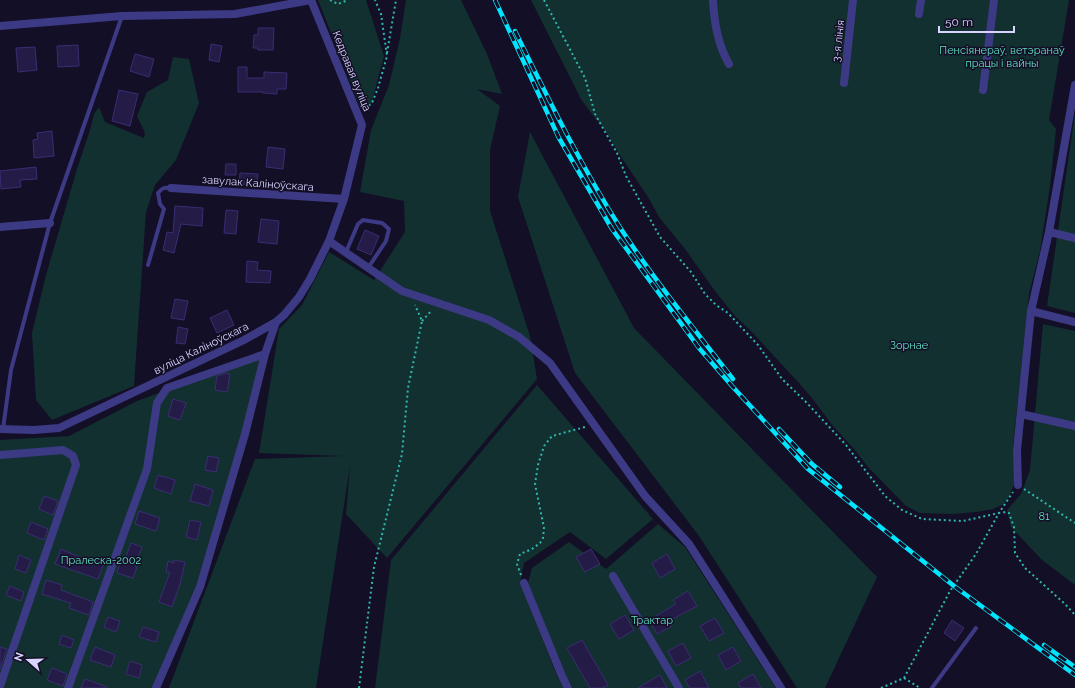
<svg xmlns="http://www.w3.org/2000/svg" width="1075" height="688" font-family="Raleway,sans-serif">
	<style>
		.green { fill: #12302f }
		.building { fill: #241b47; stroke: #3b2d73 }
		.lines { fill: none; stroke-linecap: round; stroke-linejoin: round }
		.path { stroke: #2fb8b0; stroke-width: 2; stroke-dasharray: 2 3; stroke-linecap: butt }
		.service { stroke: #3d3a85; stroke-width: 4 }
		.minor { stroke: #3d3a85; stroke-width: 8 }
		.rail-casing { stroke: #00e5ff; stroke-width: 4.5 }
		.rail { stroke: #130f26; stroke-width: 3; stroke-dasharray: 9; stroke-linecap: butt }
		.labels { text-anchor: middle; stroke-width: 3; stroke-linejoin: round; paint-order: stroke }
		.street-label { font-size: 11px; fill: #d9d4ff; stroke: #130f26 }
		.park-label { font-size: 11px; fill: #5fe0c0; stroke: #130f26 }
	</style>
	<rect width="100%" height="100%" fill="#130f26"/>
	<!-- green -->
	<path class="green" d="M318,0H366L384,56L371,105L361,109Z
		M406,0H461L487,54L502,94L477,89L500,106L490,150V211L530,336L537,379L387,558L346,514L350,466L316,688H169L255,459L343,456L259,453L279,329L302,305L329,252L374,280L405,232L404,201L360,192L371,130L389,85L400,38Z
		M531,0H1069L1049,120L1056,129L1050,187L1040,251L1029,294L1013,446L1015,482L1009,497L1004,504L993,509L977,512L952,514L920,513L906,506L868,467L854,449L833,426L812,398L798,382L751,331L735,316L715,291L685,249L659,217L648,197L621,157L607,133L582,101Z
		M173,57L189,59L199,103L176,160L155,185L146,212L134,386L52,420L36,400L32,333L46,275L77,169L90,130L94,114L99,107L105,122L144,138L145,133L137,116L147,92L168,80Z
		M1075,113V313L1047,306Z
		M530,132L634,328L877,577L825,688H797L699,536L575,373L518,197Z
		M1043,324L1075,331V585L1041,559L1011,527L1007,510L1021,494L1030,470Z
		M265,354L200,587L155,688H0V440L69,436L137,401Z
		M537,385L653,519L606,559L570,532L524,563L520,583L558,678L564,688H375L391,560Z
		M658,524L685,547L776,688H573L565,674L528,583L532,568L569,542L606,569Z"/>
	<!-- building -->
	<path class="building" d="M258,28H274L273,50H258V48H253L254,35H258Z
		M211,44L222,46L219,62L209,60Z
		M78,45L79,66L58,67L57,46Z
		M35,47L37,70L18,72L16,48Z
		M135,54L154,59L149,77L130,71Z
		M238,67H247V78H264V72L287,73L286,89H277V94L263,93V92H238Z
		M119,90L138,94L130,126L112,121Z
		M52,131L54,156L34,158L33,140L38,139L37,133Z
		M268,147L285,149L283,169L266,167Z
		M226,164H236V175H225Z
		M36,167L37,179L20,180L21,187L1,189L0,171Z
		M240,173L258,174L257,185L239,184Z
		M175,206L203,208L202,226L181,224L174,253L163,250L167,232L173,233Z
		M226,210L238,211L236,234L224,233Z
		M261,219L279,221L277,244L258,242Z
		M365,230L379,236L371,255L357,249Z
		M247,261L258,262L257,270L271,271L270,283L246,282Z
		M175,299L188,301L184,320L171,318Z
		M227,310L234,325L217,333L210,318Z
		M178,327L188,329L185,344L176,343Z
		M226,373L230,374L227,392L215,390L217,376Z
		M173,399L186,403L180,420L168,416Z
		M208,456L219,458L216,472L205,470Z
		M158,475L175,480L171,494L154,488Z
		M195,484L213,490L209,506L190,501Z
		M44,496L58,501L53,515L39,509Z
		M139,511L160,518L156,531L135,524Z
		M190,520L201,522L197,540L186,537Z
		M31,522L48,529L44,540L27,533Z
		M131,543L142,547L135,566L137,567L133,578L117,573L121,561L124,562Z
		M61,549L86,560L87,557L104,563L98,579L55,564Z
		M591,549L600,564L585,572L576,557Z
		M667,554L675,569L660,578L652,563Z
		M19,555L31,560L26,573L15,569Z
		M174,560L185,562L180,584L172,607L159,602L170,572H166L168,561L174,563Z
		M46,580L62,585L61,590L93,602L89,615L69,608L71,603L42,594Z
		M10,586L24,592L21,601L6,595Z
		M688,591L697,606L669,621L672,626L657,634L649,620L676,604L673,600Z
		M625,615L634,630L619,639L610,624Z
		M108,617L120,621L116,632L104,627Z
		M715,618L724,633L709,641L700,626Z
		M952,620L964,628L955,641L944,633Z
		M143,627L159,632L156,642L139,637Z
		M62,635L74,640L71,648L59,644Z
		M582,640L608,685L602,688H590L567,648Z
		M683,643L691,658L676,666L668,651Z
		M0,647L7,649L0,669Z
		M95,647L115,655L111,667L90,660Z
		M733,647L741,661L726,670L718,655Z
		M130,661L142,665L139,678L126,674Z
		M52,668L67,674L63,686L47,680Z
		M700,671L709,688H690L685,680Z
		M753,674L761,688H741L738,683Z
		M660,675L667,688H638Z
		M85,679L107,687V688H81Z"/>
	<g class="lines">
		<!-- path -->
		<path class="path" d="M330,0L338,4L348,0
			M544,0L585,78L595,114L617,153L626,176L660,237L691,272L705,294L716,305L728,313L758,345L782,379L806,402L846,445L885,496L902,510L922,519L963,521L999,513L1013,492
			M387,53L396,0
			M365,109L372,103L378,88L387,56L381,14L375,0
			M422,321L432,310
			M1024,489L1075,523
			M521,575L517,564L520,554L532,549L540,543L543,538L544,528L535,484L538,465L544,446L552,436L585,427
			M904,678L920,688
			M359,688L374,567L402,454L408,388L422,321L415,305
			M881,688L904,678L950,591L976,554L999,513L1006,512L1009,513L1014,527L1015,553L1025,568L1065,604L1075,615"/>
		<!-- service -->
		<path class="service" d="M346,252L358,224L363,220L382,223L389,229L386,241L368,268
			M148,265L164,209L160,204L158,193C162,188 164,187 171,188
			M3,429L11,370L50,223L122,16
			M932,688L976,628"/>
		<!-- minor -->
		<path class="minor" d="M713,0C714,22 718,45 729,64
			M919,14L921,0
			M0,26L122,16L235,14L311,0
			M844,83L853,0
			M983,90L994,0
			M171,188L344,199
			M0,227L50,223
			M1049,232L1075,238
			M329,241L402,291L489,320L519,337L550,363L645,496L689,544L781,688
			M1031,311L1075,322
			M1021,414L1075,426
			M0,429L34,430L59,428L244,340L276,322L284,315L299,297L310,279L329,241L344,199L362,125L311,0
			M0,455L63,450L73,456L76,465L0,686
			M1018,485L1017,450L1031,311L1049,232L1075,85
			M613,576L679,688
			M524,583L562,676L568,688
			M68,688L147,469L157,403L167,388L265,354
			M156,688L200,587L245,434L265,354L276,322"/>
		<defs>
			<path id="rail" d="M495,0L559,138L612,229L699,348L732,386L808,469L954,586L1075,675
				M515,31C548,98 581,166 621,229C655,281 695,330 733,379
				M779,429L812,464L840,487
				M1044,645L1075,667"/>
		</defs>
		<!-- rail casing -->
		<use href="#rail" class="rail-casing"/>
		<!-- rail -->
		<use href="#rail" class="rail"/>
	</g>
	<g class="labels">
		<!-- street labels -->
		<g class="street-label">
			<text transform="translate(838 41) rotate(-84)" y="4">3-я лінія</text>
			<text transform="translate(352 71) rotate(68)" y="4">Кедравая вуліца</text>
			<text transform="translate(258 183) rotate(4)" y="4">завулак Каліноўскага</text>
			<text transform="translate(201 348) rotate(-26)" y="4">вуліца Каліноўскага</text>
		</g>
		<!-- park labels -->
		<g class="park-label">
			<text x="1002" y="54">Пенсіянераў, ветэранаў<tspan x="1002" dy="13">працы і вайны</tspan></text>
			<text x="909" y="349">Зорнае</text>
			<text x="1044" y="520">81</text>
			<text x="101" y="564">Пралеска-2002</text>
			<text x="652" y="624">Трактар</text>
		</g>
	</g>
	<!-- north arrow -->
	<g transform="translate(28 660) rotate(290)" stroke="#130f26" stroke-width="3" paint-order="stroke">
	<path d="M0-3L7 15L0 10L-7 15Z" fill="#d9d4ff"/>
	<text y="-6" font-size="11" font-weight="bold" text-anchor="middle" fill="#d9d4ff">N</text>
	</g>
	<!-- scale -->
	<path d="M939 26v6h75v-6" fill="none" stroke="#d9d4ff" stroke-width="2"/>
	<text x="945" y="26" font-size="12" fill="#d9d4ff" stroke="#130f26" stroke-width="3" paint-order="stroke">50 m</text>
</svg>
